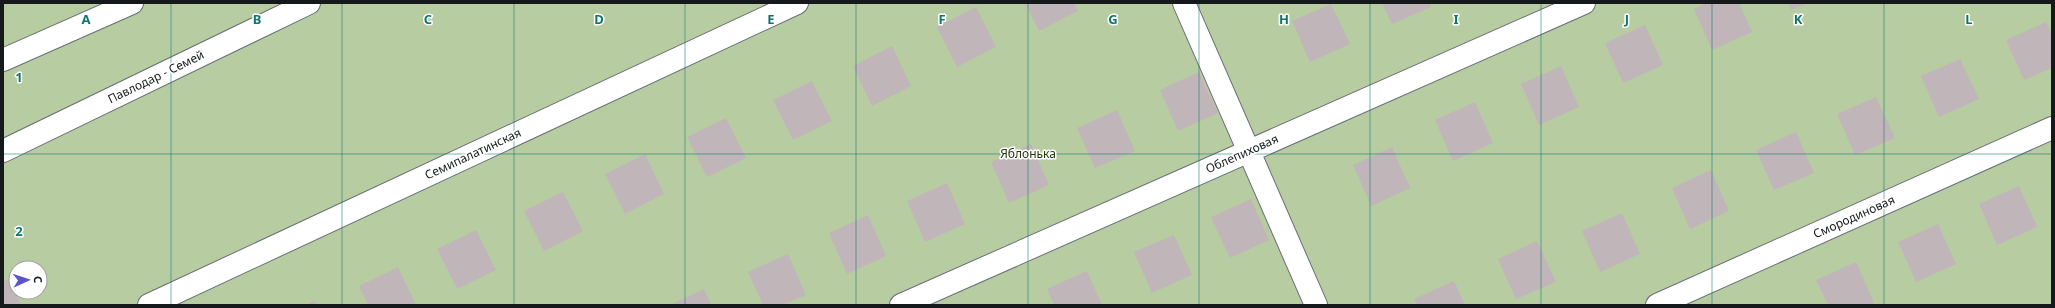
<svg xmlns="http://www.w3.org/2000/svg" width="2055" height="308" font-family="'Noto Sans',sans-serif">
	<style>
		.green { fill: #b8cca2; fill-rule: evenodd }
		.building { fill: #c0b5b9 }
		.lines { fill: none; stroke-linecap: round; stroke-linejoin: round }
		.street-casing { stroke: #686f76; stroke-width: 24 }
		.highway-casing { stroke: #686f76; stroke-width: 24 }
		.street { stroke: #fff; stroke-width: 22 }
		.highway { stroke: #fff; stroke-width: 22 }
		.grid { fill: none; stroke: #0f766e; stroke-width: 1; stroke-opacity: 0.55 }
		.labels { text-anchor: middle; stroke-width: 3; stroke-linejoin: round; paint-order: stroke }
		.street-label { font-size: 12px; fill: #16191b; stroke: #fff }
		.park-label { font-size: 12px; fill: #24340b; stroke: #fff }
		.grid-label { font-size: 13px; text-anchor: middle; font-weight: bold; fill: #0f766e; stroke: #fff; stroke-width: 3; stroke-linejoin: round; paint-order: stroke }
	</style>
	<rect width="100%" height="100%" fill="#d9e1e9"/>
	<!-- green -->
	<path class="green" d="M3,3H2052V305H3ZM16,268H40V292H16Z"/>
	<!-- building -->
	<path class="building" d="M1025,3H1074L1078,11L1039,31Z
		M1382,3H1430L1431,7L1392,24Z
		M1707,3H1739L1752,32L1712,50L1694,9Z
		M1788,3H1808L1791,10Z
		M1331,4L1350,44L1310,62L1292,21Z
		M976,7L996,47L957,67L937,27Z
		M2046,22L2052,35V68L2024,80L2006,40Z
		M1645,25L1663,65L1623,83L1605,43Z
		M892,46L911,86L872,106L853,66Z
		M1960,59L1979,99L1939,117L1921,76Z
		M1561,66L1579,107L1539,125L1521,84Z
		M1199,72L1218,113L1178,131L1160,90Z
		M812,81L832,121L793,140L773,100Z
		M1876,97L1895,138L1855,155L1837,114Z
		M1475,102L1493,143L1453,161L1435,120Z
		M1117,110L1135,151L1095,168L1077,128Z
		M726,118L746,158L707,177L687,137Z
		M1796,132L1814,173L1774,190L1756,150Z
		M1031,144L1049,185L1009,203L991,162Z
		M1392,147L1410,188L1371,206L1353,165Z
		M645,154L664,194L625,214L605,174Z
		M1711,170L1729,211L1690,229L1672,188Z
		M947,183L965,224L925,242L907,201Z
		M2019,186L2037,227L1997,245L1979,204Z
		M563,192L583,231L544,251L524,211Z
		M1251,199L1269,240L1230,258L1211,217Z
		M1622,213L1640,254L1600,272L1582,231Z
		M868,215L886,256L847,274L829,233Z
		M1938,224L1956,264L1916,282L1898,242Z
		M476,230L496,270L457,289L437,249Z
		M1174,235L1192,275L1152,293L1134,252Z
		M1537,241L1556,282L1516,299L1498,259Z
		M788,254L806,295L782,305H763L748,272Z
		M1856,262L1874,303L1869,305H1828L1816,280Z
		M398,267L416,305H368L359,286Z
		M1087,271L1102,305H1054L1047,289Z
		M9,279L21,305H3V282Z
		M1454,281L1465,305H1417L1414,299Z
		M704,289L711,305H670Z
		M314,301L317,305H306Z"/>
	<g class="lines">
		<defs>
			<path id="street" d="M1184,3L1316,305
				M149,305L797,3
				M901,305L1584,3
				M1657,305L2052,128"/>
			<path id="highway" d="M3,60L132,3
				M3,151L309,3"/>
		</defs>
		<!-- street casing -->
		<use href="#street" class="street-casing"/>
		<!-- highway casing -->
		<use href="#highway" class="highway-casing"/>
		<!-- street -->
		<use href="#street" class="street"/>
		<!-- highway -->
		<use href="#highway" class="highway"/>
	</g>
	<!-- grid -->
	<path class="grid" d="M171,3V305M342,3V305M514,3V305M685,3V305M856,3V305M1028,3V305M1199,3V305M1370,3V305M1541,3V305M1712,3V305M1884,3V305M3,154H2052"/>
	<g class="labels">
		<!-- street labels -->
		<g class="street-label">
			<text transform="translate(156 77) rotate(-26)" y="4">Павлодар - Семей</text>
			<text transform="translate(473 154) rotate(-25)" y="4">Семипалатинская</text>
			<text transform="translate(1242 154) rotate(-24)" y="4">Облепиховая</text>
			<text transform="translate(1854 217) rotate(-24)" y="4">Смородиновая</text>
		</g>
		<!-- park labels -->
		<g class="park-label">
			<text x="1028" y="158">Яблонька</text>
		</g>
	</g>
	<g class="grid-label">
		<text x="86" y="24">A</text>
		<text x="257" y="24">B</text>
		<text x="428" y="24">C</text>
		<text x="599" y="24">D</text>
		<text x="771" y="24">E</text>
		<text x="942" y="24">F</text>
		<text x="1113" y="24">G</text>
		<text x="1284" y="24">H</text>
		<text x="1456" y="24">I</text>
		<text x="1627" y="24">J</text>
		<text x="1798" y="24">K</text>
		<text x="1969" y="24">L</text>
		<text x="19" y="82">1</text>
		<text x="19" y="236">2</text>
	</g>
	<!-- border -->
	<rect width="2055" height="308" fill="none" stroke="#16191b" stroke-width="8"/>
	<!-- north arrow -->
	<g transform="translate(28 280) rotate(87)"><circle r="19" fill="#ffffff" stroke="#a2a3a4"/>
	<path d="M0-3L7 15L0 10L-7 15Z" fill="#5b54cc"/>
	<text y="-6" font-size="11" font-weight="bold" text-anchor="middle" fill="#16191b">С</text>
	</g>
</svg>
